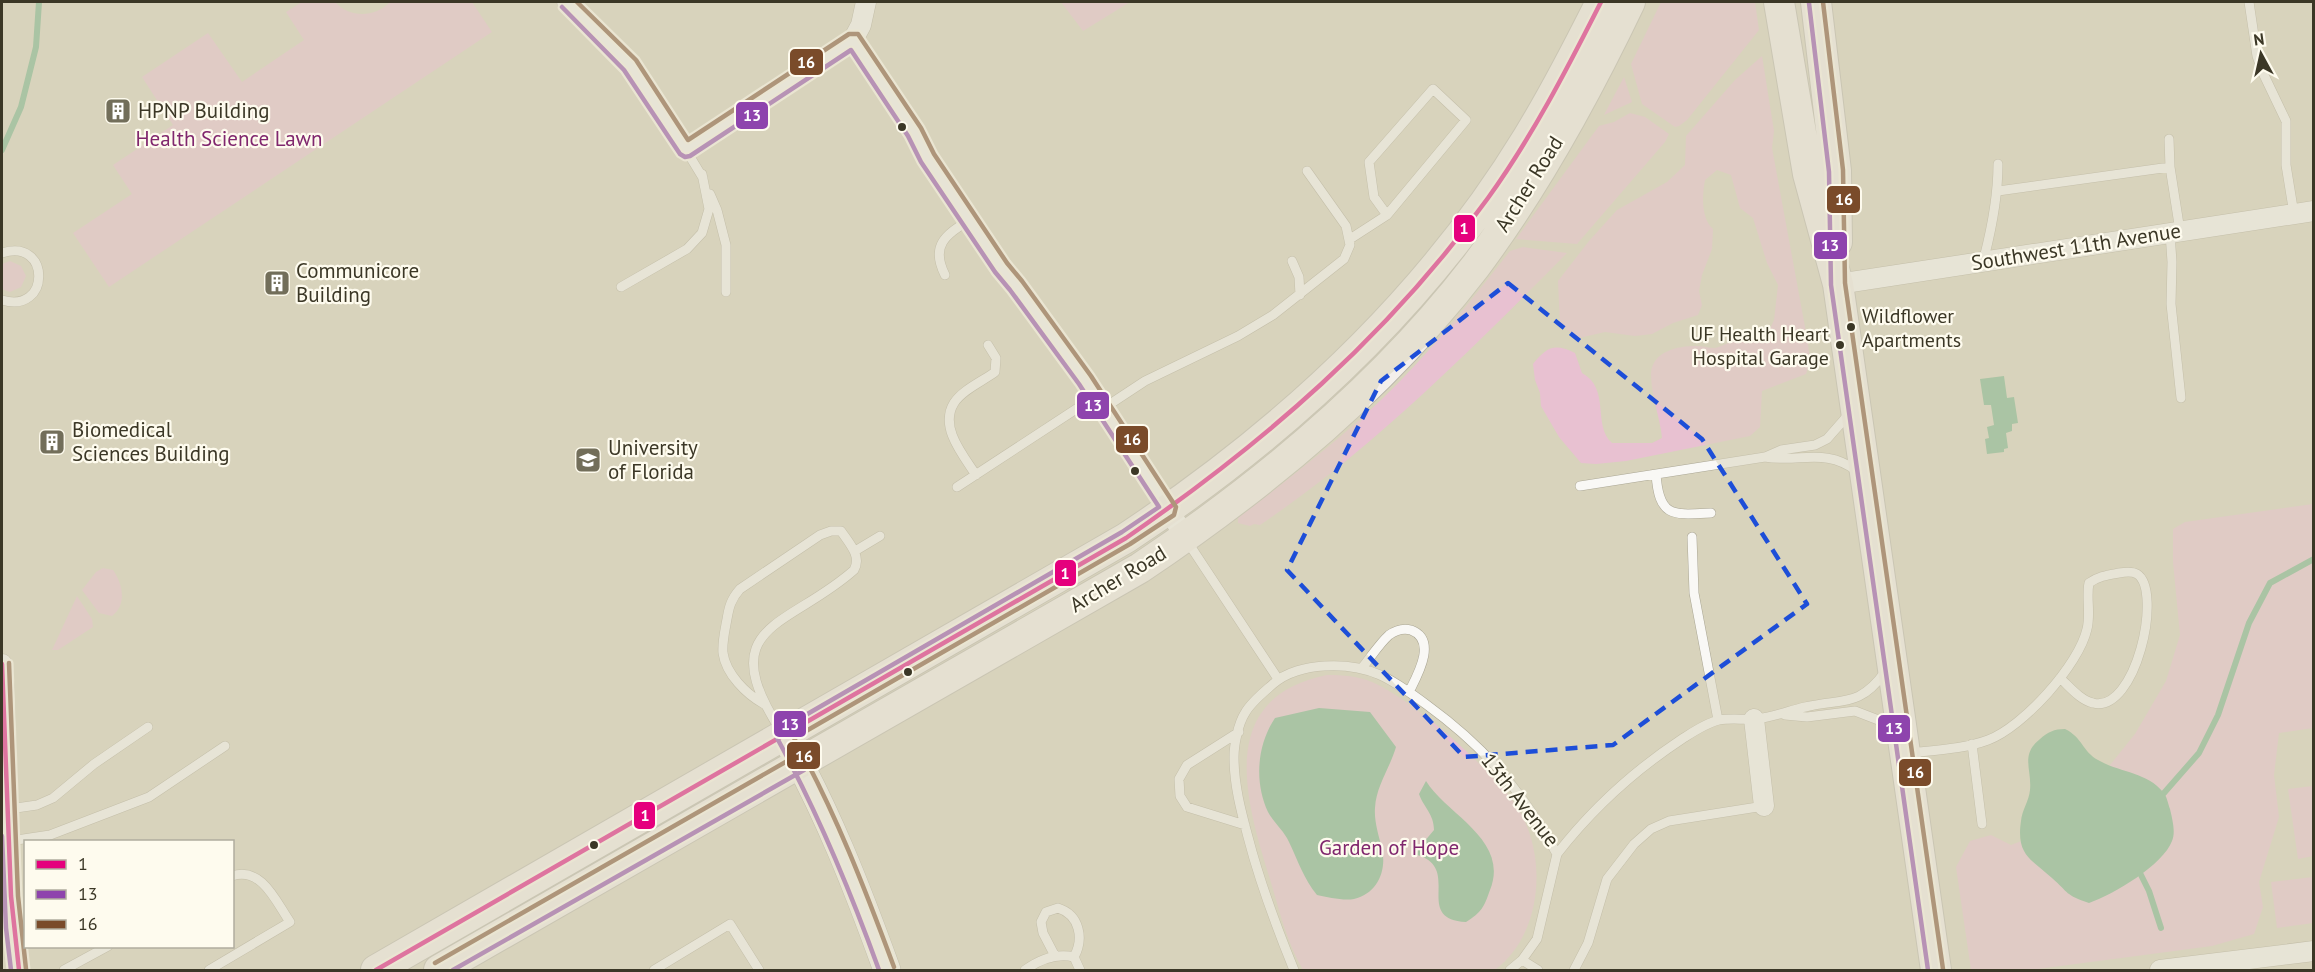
<svg xmlns="http://www.w3.org/2000/svg" width="2315" height="972" font-family="'PT Sans',sans-serif">
	<style>
		.green { fill: #e8c1d1 }
		.water { fill: #72b187 }
		.lines { fill: none; stroke-linecap: round; stroke-linejoin: round }
		.stream { stroke: #72b187; stroke-width: 6 }
		.lane-casing { stroke: #aaa694; stroke-width: 10 }
		.street-casing { stroke: #aaa694; stroke-width: 21 }
		.secondary-casing { stroke: #aaa694; stroke-width: 28 }
		.primary-casing { stroke: #b8b5a9; stroke-width: 32 }
		.lane { stroke: #f9f8f5; stroke-width: 9 }
		.street { stroke: #f9f8f5; stroke-width: 20 }
		.secondary { stroke: #f9f8f5; stroke-width: 27 }
		.primary { stroke: #f4efeb; stroke-width: 30 }
		.bus-1-casing { stroke: #fefbee; stroke-width: 9 }
		.bus-2-casing { stroke: #fefbee; stroke-width: 9 }
		.bus-3-casing { stroke: #fefbee; stroke-width: 9 }
		.bus-1 { stroke: #e5007d; stroke-width: 4.5 }
		.bus-2 { stroke: #8e44ad; stroke-width: 4.5 }
		.bus-3 { stroke: #7a4b2a; stroke-width: 4.5 }
		.marked { fill: none; stroke: #1d4ed8; stroke-width: 4.5; stroke-dasharray: 12 8; stroke-linejoin: round }
		.bus-dot { fill: #3b3726; stroke: #fefbee; stroke-width: 2 }
		.labels { text-anchor: middle; stroke-width: 4.5; stroke-linejoin: round; paint-order: stroke }
		.bus-label { font-size: 20px; fill: #3b3726; stroke: #fefbee; text-anchor: start }
		.poi-label { font-size: 21px; fill: #3b3726; stroke: #fefbee; text-anchor: start }
		.park-label { font-size: 21px; fill: #80276e; stroke: #fefbee }
		.street-label { font-size: 21px; fill: #3b3726; stroke: #fefbee }
		.line-badge { stroke: #fefbee; stroke-width: 2 }
		.badge-label { font-size: 16px; text-anchor: middle; font-weight: bold; fill: #fff }
	</style>
	<rect width="100%" height="100%" fill="#d8d3bc"/>
	<!-- green -->
	<path class="green" d="M302,2H335C349,18 375,18 390,2H472L492,32L109,287L73,233L132,194L113,165L173,125L142,77L208,33L242,82L304,40L286,12Z
		M1061,2H1130L1083,31Z
		M1661,2H1755L1759,30L1687,120L1679,126L1675,127L1642,104L1631,64Z
		M1762,56L1774,131L1772,148L1808,343L1810,362L1806,374L1762,391L1760,427L1750,436L1626,461L1596,464L1581,463L1559,437L1541,406L1540,393L1535,380L1533,364C1547,347 1554,343 1575,353L1582,373C1611,389 1592,425 1612,443H1652L1662,438C1660,417 1651,396 1651,374C1652,351 1678,346 1696,346C1703,346 1709,348 1715,348C1721,347 1726,343 1732,342C1743,342 1754,341 1765,340L1774,320L1778,285L1767,263L1753,218L1740,208L1731,175L1717,170L1705,180C1702,196 1701,218 1713,229L1712,249L1702,275L1699,291L1702,305L1698,315L1673,323L1652,334L1635,336L1605,332L1579,338L1560,325L1558,281L1589,241L1617,210L1667,182L1685,165L1686,136L1735,80Z
		M1624,77L1632,102L1604,115L1606,111Z
		M1630,113L1645,117L1669,134L1665,142L1577,244L1516,239L1599,126L1614,122Z
		M1523,247L1567,253C1471,350 1374,448 1260,525L1254,524L1250,526L1238,523V518C1287,480 1337,442 1382,399C1429,354 1470,302 1510,251Z
		M10,261L21,266L26,276L21,287L10,292L2,289V264Z
		M2313,504V728L2279,733L2274,775L2279,817L2259,882L2263,907L2254,934L2212,946L2030,970H1971L1956,867L1970,841L1991,835L2011,845L2050,830L2106,770L2135,734L2166,681L2180,635L2173,562V529L2185,522Z
		M103,568L113,570C123,584 127,605 112,616L99,613L82,590L96,572Z
		M77,596L92,619L93,627L58,650H52Z
		M1327,675C1343,675 1358,676 1372,682C1412,699 1494,771 1517,807C1548,855 1543,934 1495,970H1303C1286,941 1279,908 1269,876C1244,796 1217,697 1327,675Z
		M2313,786V856L2298,859L2288,789Z
		M2313,877V923L2277,928L2271,882Z"/>
	<!-- water -->
	<path class="water" d="M2004,376L2007,398L2014,397L2018,423L2012,424V431L2006,433L2008,448L2004,449V452L1987,454L1985,439L1989,438L1987,427L1994,425L1991,405H1984L1980,379Z
		M1319,708L1370,712L1396,747C1390,768 1376,786 1375,808C1374,822 1379,836 1382,849C1387,871 1377,894 1354,899C1343,901 1328,897 1317,895C1304,879 1298,861 1289,842C1284,831 1274,823 1268,812C1254,782 1257,745 1275,718Z
		M2065,729C2082,737 2083,752 2098,760C2118,772 2147,772 2163,792C2167,796 2168,804 2170,809C2172,818 2176,832 2172,841C2163,865 2114,894 2089,903C2065,895 2069,893 2052,878C2031,859 2016,855 2021,821C2022,810 2029,801 2030,790C2032,769 2020,755 2040,739C2048,732 2054,729 2065,729Z
		M1426,781C1447,815 1510,840 1490,890C1484,907 1482,912 1466,922C1412,919 1463,868 1417,855L1418,849L1434,830C1434,814 1424,808 1419,794Z"/>
	<g class="lines">
		<!-- stream -->
		<path class="stream" d="M2,150L21,107L36,47L39,2
			M2164,793L2199,753L2218,715L2249,623L2270,583L2314,559
			M2140,873L2149,891L2161,928"/>
		<defs>
			<path id="lane" d="M2249,2L2257,56L2263,73L2286,121V165L2294,214
				M2169,139L2170,167
				M686,150L703,178
				M1998,191L2170,167L2180,231
				M710,194L717,210L726,245V292
				M2170,233L2172,262L2171,304L2181,398
				M1350,239L1384,217L1387,215L1466,120L1433,89L1369,162L1374,197L1387,215
				M2,253C51,237 51,315 2,300
				M1292,261L1299,277L1300,295
				M1983,262C1992,228 1998,198 1998,164
				M945,275C930,245 946,235 969,220
				M621,287L687,249L702,233L709,209L702,174
				M1104,408L1145,381L1238,336L1273,315L1344,259L1350,245L1346,226L1307,171
				M1765,457C1800,463 1825,447 1857,471
				M1656,474C1659,518 1673,515 1711,513
				M976,475C963,455 939,427 954,403C962,390 983,381 995,372L996,358L988,345
				M1580,486L1765,457L1781,450L1815,445L1827,439L1849,414
				M957,487L1096,396
				M1692,537L1694,593L1718,720
				M1187,541L1278,679
				M855,551L880,536
				M1362,668C1371,657 1379,644 1389,635C1396,630 1404,628 1411,630C1438,640 1417,676 1409,692
				M764,704C746,694 726,674 723,653C722,642 725,630 727,619C729,607 731,599 740,589L820,535L831,531H841C849,543 862,556 854,570C789,628 711,623 781,731
				M1785,715L1807,717L1855,711L1881,721L1895,730
				M1239,732L1187,765L1179,779L1180,796L1187,807L1245,825
				M1972,744L1982,824
				M1910,753C1935,750 1964,749 1988,740C2023,727 2079,665 2087,629C2091,613 2086,598 2089,583C2099,576 2108,575 2119,573C2125,572 2132,571 2137,574C2163,590 2136,714 2093,703C2080,700 2069,686 2060,678
				M9,809L37,805L53,798L94,764L148,727
				M10,841L50,835L149,797L225,746
				M1055,956L1043,933L1041,922L1046,912L1058,908C1080,915 1084,939 1074,957
				M1522,960L1538,970
				M64,970L108,946
				M209,970L290,922C276,902 262,866 232,876
				M654,970L730,924L759,970
				M1025,970C1039,960 1057,953 1074,957L1080,970
				M1294,970C1276,926 1260,883 1248,837C1241,811 1234,785 1234,757C1234,745 1238,724 1245,713C1251,702 1264,692 1273,684C1286,672 1307,667 1324,666C1369,663 1392,679 1427,705C1486,748 1521,790 1557,854C1592,809 1635,770 1682,739C1693,732 1706,723 1719,720C1731,718 1744,720 1756,719C1773,717 1788,711 1805,707C1842,698 1859,708 1885,672
				M1510,970L1522,960L1537,939L1557,854
				M1574,970L1588,943L1607,879L1634,844L1651,829L1669,821L1764,806"/>
			<path id="street" d="M567,2L630,65L686,150L853,40L861,25L866,2
				M853,40L915,132L927,158L1001,268L1016,285L1104,408L1186,538
				M1838,284L2314,211
				M2,664L4,687L11,896L13,928L19,970
				M1754,719L1764,806
				M2160,970L2314,951"/>
			<path id="secondary" d="M784,735C827,810 858,890 887,970"/>
			<path id="primary" d="M1779,2L1808,174L1838,284L1936,970
				M1816,2L1836,171L1837,242
				M376,970L1126,538C1285,433 1428,301 1528,137C1555,93 1578,48 1601,2
				M439,970L1140,568C1264,485 1383,387 1475,267C1536,186 1586,94 1630,2"/>
		</defs>
		<!-- lane casing -->
		<use href="#lane" class="lane-casing"/>
		<!-- street casing -->
		<use href="#street" class="street-casing"/>
		<!-- secondary casing -->
		<use href="#secondary" class="secondary-casing"/>
		<!-- primary casing -->
		<use href="#primary" class="primary-casing"/>
		<!-- lane -->
		<use href="#lane" class="lane"/>
		<!-- street -->
		<use href="#street" class="street"/>
		<!-- secondary -->
		<use href="#secondary" class="secondary"/>
		<!-- primary -->
		<use href="#primary" class="primary"/>
		<defs>
			<path id="bus-1" d="M2,664L11,896L19,970
				M376,970L1126,538C1265,442 1388,336 1488,198C1532,137 1567,69 1601,2"/>
			<path id="bus-2" d="M1809,3L1829,172L1831,285L1928,970
				M562,7L624,70L680,154L685,157L690,156L851,50L908,136L921,162L995,272L1010,290L1079,384L1159,507L1122,532L778,731L777,738C818,813 850,890 879,970
				M2,836L6,928L11,970
				M453,970L804,770"/>
			<path id="bus-3" d="M577,2L636,60L688,140L849,34H858L921,128L934,154L1007,263L1022,281L1091,376L1176,507L1174,515L1130,544L794,738C835,811 865,889 894,967
				M1823,2L1843,170L1845,283L1943,969
				M9,663L18,896L26,969
				M435,963L796,756"/>
		</defs>
		<!-- bus-1 casing -->
		<use href="#bus-1" class="bus-1-casing"/>
		<!-- bus-2 casing -->
		<use href="#bus-2" class="bus-2-casing"/>
		<!-- bus-3 casing -->
		<use href="#bus-3" class="bus-3-casing"/>
		<!-- bus-1 -->
		<use href="#bus-1" class="bus-1"/>
		<!-- bus-2 -->
		<use href="#bus-2" class="bus-2"/>
		<!-- bus-3 -->
		<use href="#bus-3" class="bus-3"/>
	</g>
	<!-- marked area -->
	<path d="M0 0H2315V972H0ZM1508,283L1702,439L1807,604L1613,745L1464,757L1287,570L1381,381Z" fill="#d8d3bc" fill-opacity=".55" fill-rule="evenodd"/>
	<path class="marked" d="M1508,283L1702,439L1807,604L1613,745L1464,757L1287,570L1381,381Z"/>
	<!-- icons -->
	<defs>
		<symbol id="building-square" viewBox="-11 -11 22 22"><rect x="-9" y="-9" width="18" height="18" rx="4" fill="#726e5a" stroke="#fefbee"/><path d="M-4-6H4V6H1V3H-1V6H-4ZM-2.5-4.3h1.7v1.8h-1.7ZM.8-4.3h1.7v1.8H.8ZM-2.5-1h1.7V.8h-1.7ZM.8-1h1.7V.8H.8Z" fill="#fff"/></symbol>
		<symbol id="university-square" viewBox="-11 -11 22 22"><rect x="-9" y="-9" width="18" height="18" rx="4" fill="#726e5a" stroke="#fefbee"/><path d="M0-5L7-2L0 1L-7-2ZM-4 1L0 2.5L4 1V4Q0 6-4 4Z" fill="#fff"/></symbol>
	</defs>
	<g fill-rule="evenodd">
		<use href="#building-square" x="103" y="96" width="30" height="30"/>
		<use href="#building-square" x="262" y="268" width="30" height="30"/>
		<use href="#building-square" x="37" y="427" width="30" height="30"/>
		<use href="#university-square" x="573" y="445" width="30" height="30"/>
	</g>
	<!-- markers -->
	<g class="bus-dot">
		<circle cx="902" cy="127" r="5"/>
		<circle cx="1851" cy="327" r="5"/>
		<circle cx="1840" cy="345" r="5"/>
		<circle cx="1135" cy="471" r="5"/>
		<circle cx="908" cy="672" r="5"/>
		<circle cx="594" cy="845" r="5"/>
	</g>
	<g class="labels">
		<!-- bus labels -->
		<g class="bus-label">
			<text x="1862" y="323">Wildflower<tspan x="1862" dy="24">Apartments</tspan></text>
			<text x="1829" y="341" text-anchor="end">UF Health Heart<tspan x="1829" dy="24">Hospital Garage</tspan></text>
		</g>
		<!-- poi labels -->
		<g class="poi-label">
			<text x="138" y="118">HPNP Building</text>
			<text x="296" y="278">Communicore<tspan x="296" dy="24">Building</tspan></text>
			<text x="72" y="437">Biomedical<tspan x="72" dy="24">Sciences Building</tspan></text>
			<text x="608" y="455">University<tspan x="608" dy="24">of Florida</tspan></text>
		</g>
		<!-- park labels -->
		<g class="park-label">
			<text x="229" y="146">Health Science Lawn</text>
			<text x="1389" y="855">Garden of Hope</text>
		</g>
		<!-- street labels -->
		<g class="street-label">
			<text transform="translate(1529 184) rotate(-58)" y="7">Archer Road</text>
			<text transform="translate(2076 247) rotate(-9)" y="7">Southwest 11th Avenue</text>
			<text transform="translate(1118 579) rotate(-31)" y="7">Archer Road</text>
			<text transform="translate(1520 800) rotate(52)" y="7">13th Avenue</text>
		</g>
	</g>
	<g class="line-badge">
		<rect x="789" y="48" width="35" height="28" rx="6" fill="#7a4b2a"/>
		<rect x="735" y="101" width="34" height="29" rx="6" fill="#8e44ad"/>
		<rect x="1826" y="185" width="35" height="29" rx="6" fill="#7a4b2a"/>
		<rect x="1453" y="214" width="23" height="29" rx="6" fill="#e5007d"/>
		<rect x="1813" y="231" width="35" height="29" rx="6" fill="#8e44ad"/>
		<rect x="1076" y="391" width="34" height="29" rx="6" fill="#8e44ad"/>
		<rect x="1115" y="425" width="34" height="29" rx="6" fill="#7a4b2a"/>
		<rect x="1054" y="559" width="23" height="28" rx="6" fill="#e5007d"/>
		<rect x="773" y="710" width="34" height="28" rx="6" fill="#8e44ad"/>
		<rect x="1877" y="714" width="34" height="29" rx="6" fill="#8e44ad"/>
		<rect x="786" y="741" width="35" height="29" rx="6" fill="#7a4b2a"/>
		<rect x="1898" y="758" width="34" height="29" rx="6" fill="#7a4b2a"/>
		<rect x="633" y="801" width="23" height="29" rx="6" fill="#e5007d"/>
	</g>
	<g class="badge-label">
		<text x="806" y="68">16</text>
		<text x="752" y="121">13</text>
		<text x="1844" y="205">16</text>
		<text x="1464" y="234">1</text>
		<text x="1830" y="251">13</text>
		<text x="1093" y="411">13</text>
		<text x="1132" y="445">16</text>
		<text x="1065" y="579">1</text>
		<text x="790" y="730">13</text>
		<text x="1894" y="734">13</text>
		<text x="804" y="762">16</text>
		<text x="1915" y="778">16</text>
		<text x="645" y="821">1</text>
	</g>
	<!-- border -->
	<rect width="2315" height="972" fill="none" stroke="#3b3726" stroke-width="6"/>
	<!-- legend -->
	<rect x="24" y="840" width="210" height="108" fill="#fefbee" stroke="#b0ad9e" stroke-width="1.5"/>
	<rect x="36" y="860" width="30" height="9" fill="#e5007d" stroke="#b0ad9e" stroke-width="1.5"/>
	<text x="78" y="870" font-size="18" fill="#3b3726">1</text>
	<rect x="36" y="890" width="30" height="9" fill="#8e44ad" stroke="#b0ad9e" stroke-width="1.5"/>
	<text x="78" y="900" font-size="18" fill="#3b3726">13</text>
	<rect x="36" y="920" width="30" height="9" fill="#7a4b2a" stroke="#b0ad9e" stroke-width="1.5"/>
	<text x="78" y="930" font-size="18" fill="#3b3726">16</text>
	<!-- north arrow -->
	<g transform="translate(2261 54) rotate(352)" stroke="#fefbee" stroke-width="4.5" paint-order="stroke">
	<path d="M0-4.5L10 22L0 15L-10 22Z" fill="#3b3726"/>
	<text y="-9" font-size="16" font-weight="bold" text-anchor="middle" fill="#3b3726">N</text>
	</g>
</svg>
